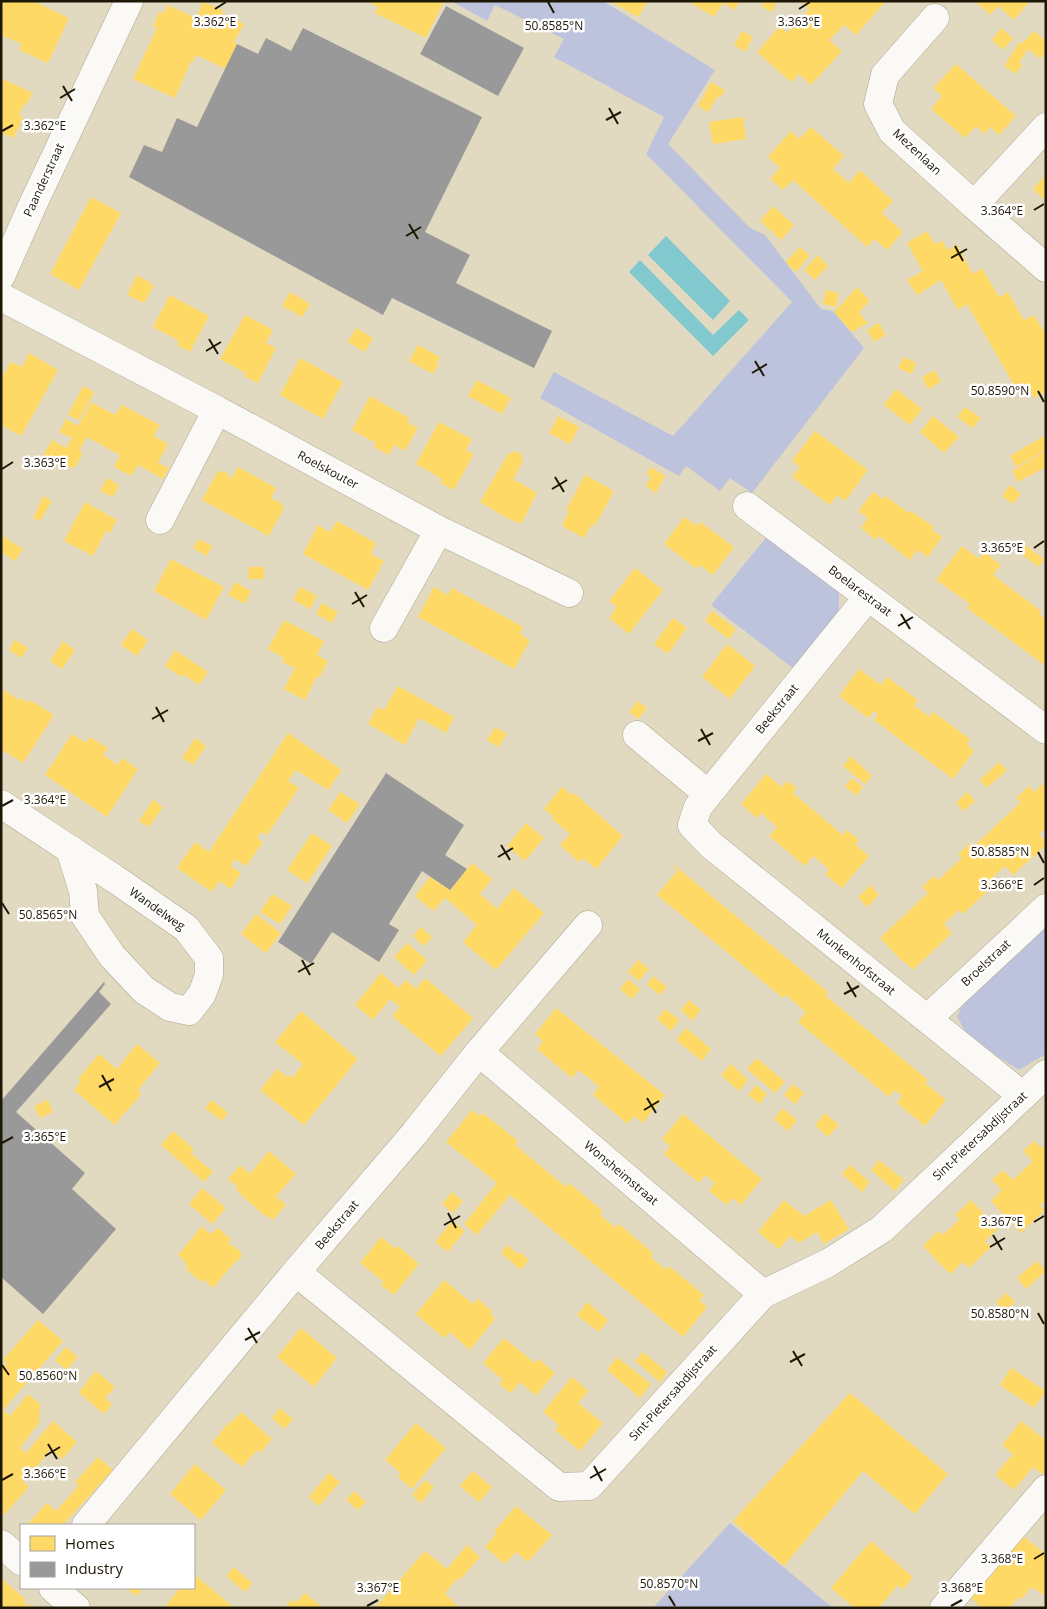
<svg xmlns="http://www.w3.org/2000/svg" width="1047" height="1609" font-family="'Open Sans',sans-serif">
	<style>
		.green { fill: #bdc3dd }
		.water { fill: #81c9cf }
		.homes { fill: #ffd966 }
		.industry { fill: #999 }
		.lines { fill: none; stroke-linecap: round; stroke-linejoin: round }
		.minor-casing { stroke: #aca692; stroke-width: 29 }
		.minor { stroke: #fbf9f6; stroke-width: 28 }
		.ticks { fill: none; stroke: #1d1705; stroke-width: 2 }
		.labels { text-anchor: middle; stroke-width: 5; stroke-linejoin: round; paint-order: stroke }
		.street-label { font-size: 12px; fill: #1d1705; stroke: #fff }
		.ticks-label { font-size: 12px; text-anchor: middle; fill: #1d1705; stroke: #fff; stroke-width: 5; stroke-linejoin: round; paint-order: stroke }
	</style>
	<rect width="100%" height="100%" fill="#e2dac0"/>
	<!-- green -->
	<path class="green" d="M451,1H603L715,70L668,144L750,228L765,235L821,309L833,311L864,348L752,493L730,478L720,491L686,466L679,476L540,398L554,372L673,436L792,302L646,154L664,117L554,57L564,39L495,5L487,21Z
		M769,534L839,591V608L833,622L794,669L711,605Z
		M1046,922V1054L1019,1070L997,1056L965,1031L957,1016L966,998Z
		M730,1523L833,1608H653Z"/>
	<!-- water -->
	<path class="water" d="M666,236L730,301L713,320L648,255Z
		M640,260L713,335L739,310L749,320L713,356L629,272Z"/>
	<!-- homes -->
	<path class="homes" d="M1,1H33L69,18L48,63L19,50L22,44L1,35Z
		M366,1H444L426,38L375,13L378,7Z
		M610,1H648L638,17Z
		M688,1H740L735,10L723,3L714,17Z
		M764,1H777L772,12L762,7Z
		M802,1H886L856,35L844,25L829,40L842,51L811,85L799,74L791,82L757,52L780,26L787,33L809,9Z
		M975,1H1030L1014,20L998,6L990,15Z
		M203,2L223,10L222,13L244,24L234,42L237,44L226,69L196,55L193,62L191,61L175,98L133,79L157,28L153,26L159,12L164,13L168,5L196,18Z
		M1001,28L1013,38L1003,50L992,40Z
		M742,31L753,37L745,52L734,45Z
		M1034,31L1046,41V52L1040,59L1028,49L1019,63L1022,65L1016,74L1004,66L1020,41L1022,44Z
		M956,64L1016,116L999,135L990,127L984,134L976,126L965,138L931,109L942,96L933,88Z
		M1,78L35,94H32L26,105L24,104L19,115L23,117L14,138L1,133Z
		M711,82L725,90L720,98L718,96L708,112L698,106Z
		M743,117L746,139L713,144L709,122Z
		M811,127L844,156L833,169L849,183L860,170L893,201L882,213L903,232L887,250L874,239L867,247L793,180L783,190L770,179L780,168L768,157L791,131L799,139Z
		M1046,175V197L1044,199L1033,189Z
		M91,197L121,213L79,290L50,274Z
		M773,206L794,225L781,240L760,221Z
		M927,231L935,244L942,241L948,250L957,245L973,274L982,268L999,297L1008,292L1024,320L1034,315L1046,335V391L1034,398L1026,385L1017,390L967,304L958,310L941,280L917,295L907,280L923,271L907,243Z
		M800,247L810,256L796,272L786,262Z
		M818,255L828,266L815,280L804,270Z
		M137,275L151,283L150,284L154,286L144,303L127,295Z
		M857,287L870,301L859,312L868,323L852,332L834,312Z
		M826,290L839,293L836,307L823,304Z
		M290,292L310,304L302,317L282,306Z
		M170,295L209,316L190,352L177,345L179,341L153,327Z
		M245,315L273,330L266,343L276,348L258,383L244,376L246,373L220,359Z
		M879,323L886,335L874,342L867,330Z
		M356,328L373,338L365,352L348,342Z
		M418,345L440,357L437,363L438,365L433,374L409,361Z
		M29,353L58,370L21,436L1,425V378L11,362L22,367Z
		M904,357L916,363L912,374L898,368Z
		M300,358L343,382L323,419L280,395Z
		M935,370L941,382L928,389L922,377Z
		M477,380L511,398L502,414L468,396Z
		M83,386L94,392L79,420L68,415Z
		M896,389L922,409L910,425L884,405Z
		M370,396L409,418L407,422L418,428L405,451L394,445L389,455L374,447L376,443L352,430Z
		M91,402L115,415L122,405L160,425L154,436L168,444L158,463L169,468L163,479L138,465L131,476L114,467L120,455L87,437L80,449L82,455L76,466L70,468L59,462L55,467L41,459L52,440L66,448L72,438L59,432L66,419L78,426Z
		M965,407L981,418L973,428L957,417Z
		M558,416L579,427L570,444L549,433Z
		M933,416L959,437L944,453L920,432Z
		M439,422L472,439L466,450L474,454L454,490L440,483L442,479L416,464Z
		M815,431L868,470L845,501L837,495L830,505L792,477L800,467L792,461Z
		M1046,435V450L1016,467L1010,456Z
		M515,451L521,454L523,460L513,481H517L537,493L521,524L505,517L480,502L508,454Z
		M1046,451V467L1018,482L1012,471Z
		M238,467L276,488L271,499L280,502L284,508L269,536L202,500L218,471L228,473L229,477L232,478Z
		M651,467L665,476L656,493L646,486L651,477L647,474Z
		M585,475L614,491L595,526L592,524L584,538L562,526L569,511L566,510Z
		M107,478L119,485L113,497L100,491Z
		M1010,485L1021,494L1013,504L1002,496Z
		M873,492L883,499L885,496L909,513L911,511L934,527L932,530L942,537L928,557L917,550L910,560L879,536L876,540L861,528L868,518L858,511Z
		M43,496L52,501L40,521L33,518Z
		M85,502L117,520L110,533L106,531L93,556L64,541Z
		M684,517L697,526L700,522L734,547L713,575L700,565L697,569L664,544Z
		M337,521L376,543L371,554L384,561L368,590L303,554L318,525L330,532Z
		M1,535L23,549L15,561L1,552Z
		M199,539L212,546L207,556L193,548Z
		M1023,544L1044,559L1039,567L1018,552Z
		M962,546L979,559L984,552L1001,565L993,575L1041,611L1039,614L1046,619V666L967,608L970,604L936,580Z
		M171,559L224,587L206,620L154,591Z
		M249,567H264V579H248Z
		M635,568L663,590L629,634L609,618L617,607L609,601Z
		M235,582L251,591L245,604L228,595Z
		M300,587L317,596L310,609L293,600Z
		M434,587L448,595L452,588L523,627L520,634L530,640L514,669L418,617Z
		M322,603L338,612L332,623L316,614Z
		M712,611L736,629L729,639L705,621Z
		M673,618L687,628L668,654L654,644Z
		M284,620L324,641L317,655L328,661L320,677L317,676L305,700L284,689L295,668L282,662L284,658L268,649Z
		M132,629L148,640L137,656L121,645Z
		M15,640L28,648L21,658L9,650Z
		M63,641L75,650L62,669L50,661Z
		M727,644L755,666L730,699L702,677Z
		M175,650L208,672L199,685L183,674L181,677L165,666Z
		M859,669L881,685L887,677L918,700L914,706L922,711L929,717L933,712L970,739L967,744L974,751L953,779L874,720L878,714L874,711L868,718L839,696Z
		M398,686L454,717L446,733L419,718L405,745L368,724L377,707L384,710Z
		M4,690L19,700L21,698L29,703L30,700L54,715L23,763L4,751L3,752L1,751V694Z
		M638,701L647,708L638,719L629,712Z
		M495,727L507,734L498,747L487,740Z
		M288,733L342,770L328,790L296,770L288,781L299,788L267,835L261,832L257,838L263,842L246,866L235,859L231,866L241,873L231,889L219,881L212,892L177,868L195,842L209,852Z
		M72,734L86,743L90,737L108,748L103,755L118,765L122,758L138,769L107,817L45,775Z
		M195,738L206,746L193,765L182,758Z
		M851,756L872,776L865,784L843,766Z
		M999,762L1007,770L987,788L980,780Z
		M766,774L782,787L787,781L797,788L793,793L843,835L847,830L859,840L855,844L869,856L842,888L825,874L829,869L813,856L805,866L769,836L777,827L761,813L757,818L741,804Z
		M852,778L863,787L856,796L845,786Z
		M1046,782V828L1039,834L1046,842V845L1013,875L1005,866L990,880L994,885L978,900L963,914L959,910L944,924L952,933L913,970L904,961L903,962L880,938L928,893L922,887L934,876L938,880L962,858L958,854L970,843L973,847L1021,802L1016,798L1029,786L1034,792Z
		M562,787L572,795L574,793L623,836L596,869L583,858L579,862L560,845L570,834L552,819L554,817L544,809Z
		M340,792L360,804L347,823L328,810Z
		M967,792L975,801L964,811L956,803Z
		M153,800L163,807L149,827L139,821Z
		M526,823L544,838L525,861L507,846Z
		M312,833L332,846L307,883L287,870Z
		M472,863L492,879L480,894L497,909L514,888L544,913L496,970L463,942L477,925L445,898L433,911L415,896L430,877L450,890Z
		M674,865L828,992L826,996L928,1080L925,1083L946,1100L925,1126L897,1103L902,1096L895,1090L889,1097L798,1022L806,1012L786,995L783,998L657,895L678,870L673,867Z
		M871,885L879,895L867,907L858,897Z
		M272,894L292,906L280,924L260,912Z
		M256,914L281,933L266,953L241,934Z
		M421,927L432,937L424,946L413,936Z
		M407,943L427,960L414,975L394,957Z
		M638,960L649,969L639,981L628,972Z
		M381,973L399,988L406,980L416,989L425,978L473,1018L441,1056L392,1016L400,1007L390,999L373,1020L355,1005Z
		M653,976L667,987L660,995L647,985Z
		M628,979L640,989L632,999L620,989Z
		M689,1000L701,1010L692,1021L681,1010Z
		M556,1008L665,1095L643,1123L634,1116L628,1124L593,1095L599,1087L589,1078L578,1070L572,1078L537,1049L543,1041L535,1034Z
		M665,1009L680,1020L671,1031L657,1019Z
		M301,1011L358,1059L304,1125L260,1090L277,1069L287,1077L289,1075L292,1078L303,1064L275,1042Z
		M686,1028L711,1049L702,1061L676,1040Z
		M137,1044L160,1063L138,1090L141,1093V1095L125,1113H124L115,1125L74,1090L81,1081L78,1079L99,1054L117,1069Z
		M757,1058L785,1082L775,1093L747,1069Z
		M731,1064L748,1080L739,1091L721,1075Z
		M793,1084L804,1093L795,1104L784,1095Z
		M756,1085L767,1094L760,1104L748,1095Z
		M48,1100L53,1112L40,1118L34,1106Z
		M212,1100L228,1113L222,1121L205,1108Z
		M783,1108L797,1120L788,1131L774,1119Z
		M472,1110L480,1116L483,1113L518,1141L515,1145L566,1187L569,1183L603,1211L600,1215L616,1228L619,1224L653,1253L651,1257L666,1270L669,1266L704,1295L699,1300L707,1307L683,1337L510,1195L477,1235L464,1224L497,1183L446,1142Z
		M825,1113L839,1125L828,1137L815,1125Z
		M683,1114L762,1179L741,1205L733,1198L727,1205L709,1191L715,1183L705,1175L699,1183L664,1154L670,1146L662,1139Z
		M173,1131L194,1149L191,1153L213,1172L204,1182L161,1145Z
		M1034,1141L1042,1148L1044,1146L1046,1148V1200L1040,1205L1045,1210L1021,1233L991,1201L1002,1190L992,1180L1003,1170L1013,1180L1033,1161L1023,1151Z
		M269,1151L296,1174L276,1196L286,1205L273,1220L266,1215L265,1216L236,1190L238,1187L228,1179L240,1165L250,1174Z
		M879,1160L904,1180L895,1191L871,1170Z
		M850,1165L870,1182L862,1192L842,1174Z
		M202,1188L226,1208L212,1224L189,1204Z
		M452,1192L463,1201L453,1213L442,1204Z
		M784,1200L804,1216L831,1200L849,1229L824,1244L817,1232L799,1243L790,1236L779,1249L758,1232Z
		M971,1200L998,1229L985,1241L991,1247L969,1268L963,1262L950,1274L923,1246L938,1231L943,1235L948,1230L960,1219L955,1215Z
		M452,1221L465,1231L448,1252L435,1242Z
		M202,1226L210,1234L218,1228L231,1239L228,1243L239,1250L242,1255L240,1259L235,1262L213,1288L203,1279L201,1282L186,1269L188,1266L185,1264L186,1262L178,1255Z
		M381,1237L395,1248V1250L398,1246L419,1264L394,1295L381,1285L383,1281L360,1263Z
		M507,1245L518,1254L520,1252L529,1260L521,1270L501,1253Z
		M1037,1261L1046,1271L1026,1289L1017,1278Z
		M444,1280L473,1304L478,1299L492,1311L490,1313L495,1319L470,1350L450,1332L444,1338L416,1314Z
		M1007,1293L1015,1302L1004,1312L996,1302Z
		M587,1302L608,1320L599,1332L577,1315Z
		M38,1320L63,1341L3,1410L10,1416L28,1394L40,1404L39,1423L20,1448L26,1453L53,1421L77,1442L62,1459L51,1450L23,1482L29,1487L4,1515L1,1513V1369L7,1363L3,1360Z
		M301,1328L337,1358L314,1387L277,1357Z
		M504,1338L535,1363L539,1359L555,1373L536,1396L520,1382L511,1393L499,1384L503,1380L483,1363Z
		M66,1347L78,1357L66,1370L55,1360Z
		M643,1352L667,1372L660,1382L635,1361Z
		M617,1357L651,1384L640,1398L607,1370Z
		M1011,1368L1046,1391L1034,1408L1000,1385Z
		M96,1371L115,1387L105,1398L112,1404L104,1414L78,1392L87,1383L86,1382Z
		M572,1377L589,1391L578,1403L603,1423L580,1451L555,1430L559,1425L543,1412Z
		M850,1393L948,1474L915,1514L863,1471L784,1566L733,1521Z
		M280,1408L293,1419L284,1429L272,1418Z
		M241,1412L272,1439L260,1453L257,1450L242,1467L212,1443L229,1422L231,1423Z
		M1021,1421L1046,1440V1470L1042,1474L1033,1467L1014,1490L995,1475L1013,1454L1002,1445Z
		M416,1423L446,1448L412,1489L398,1477L401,1473L385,1460Z
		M98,1457L113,1470L63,1525H27L47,1503L56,1511L79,1485L75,1482Z
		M195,1464L226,1490L201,1520L170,1494Z
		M473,1471L492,1487L479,1502L460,1486Z
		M329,1473L340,1482L319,1506L309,1497Z
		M425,1480L434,1487L421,1503L412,1495Z
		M354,1491L366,1502L358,1510L346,1500Z
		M516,1506L552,1535L528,1562L516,1552L505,1564L485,1547L496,1534L494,1532Z
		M1023,1536L1046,1554V1596L1031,1587L1022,1599L1019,1597L1009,1608H982L971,1598Z
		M871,1541L913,1577L903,1590L898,1585L879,1608H855L831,1588Z
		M467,1545L480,1557L460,1580L458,1578L445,1593L459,1608H375L425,1551L447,1569Z
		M234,1567L252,1583L245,1592L226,1576Z
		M194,1574L225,1600L234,1608H164L180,1588H194Z
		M1,1578L26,1600L24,1602L28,1607L31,1604L35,1608H1Z
		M126,1588H143L136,1596Z
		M305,1593L322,1607L321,1608H285L292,1599L296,1603Z"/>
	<!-- industry -->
	<path class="industry" d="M446,6L524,48L498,96L420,54Z
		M303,28L482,117L425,232L470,255L456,283L552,331L534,368L392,298L383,315L129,177L144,145L162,152L177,118L197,127L237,44L258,54L266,38L291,51Z
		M386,773L464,825L445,855L467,869L450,890L422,871L389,924L399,930L379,962L332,932L311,964L278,942Z
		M104,982L105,984L99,992L111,1004L16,1112L85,1173L72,1189L116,1229L43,1314L1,1277V1101Z"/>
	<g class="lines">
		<defs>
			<path id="minor" d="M935,18L885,75L878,104L892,131L974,205
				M1046,127L974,205L1046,268
				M1,276L33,204L129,1
				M1,297L217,410
				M747,506L1046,730
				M160,520L217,410L439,530
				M868,597L698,807L692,825L711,845L1023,1096
				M384,628L439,530L569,593
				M637,735L708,794
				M1,804L115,879L186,928L209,958V975L202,994L189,1011L170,1007L144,990L112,956L85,916L83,891L70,849
				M927,1019L1046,908
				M479,1052L763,1294
				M296,1272L559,1487L589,1486L763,1294L828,1263L882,1229L1046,1074
				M86,1525L296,1272L414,1134L479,1052L588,925
				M1,1544L21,1561
				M53,1588L76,1608
				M944,1608L1046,1489"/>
		</defs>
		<!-- minor casing -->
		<use href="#minor" class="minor-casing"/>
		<!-- minor -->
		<use href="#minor" class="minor"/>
	</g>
	<!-- ticks -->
	<path class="ticks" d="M548,2L554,13M215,9L226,2M799,9L810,2M63,86L72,101M60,98L75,89M609,108L618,124M606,120L621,112M2,131L13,125M1034,210L1044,204M409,224L418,239M406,236L421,227M955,246L963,261M951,258L967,249M209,339L218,354M206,351L221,342M755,361L764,376M752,373L767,364M1038,391L1044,402M2,469L13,462M555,477L564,492M552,489L567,480M1034,548L1044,541M355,592L364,607M352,604L367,595M901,614L910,629M898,626L913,617M156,707L164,722M152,719L168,710M701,729L710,745M698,741L713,733M2,806L13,800M501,845L510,860M1038,852L1044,863M498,857L513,848M1034,885L1044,878M2,903L9,914M302,960L310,975M298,972L314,963M847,982L856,997M844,994L859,986M102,1075L111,1091M99,1087L114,1079M647,1098L656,1113M644,1110L659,1101M2,1143L13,1137M448,1213L456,1228M1034,1222L1044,1216M444,1225L460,1216M993,1235L1002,1250M990,1247L1005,1238M1038,1313L1044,1324M248,1328L257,1343M245,1340L260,1332M793,1351L802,1366M790,1362L805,1354M2,1365L9,1375M48,1444L57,1459M45,1456L60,1447M594,1466L602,1481M590,1478L606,1469M2,1480L13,1474M1034,1559L1044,1553M669,1596L675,1606M367,1606L378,1600M951,1606L962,1600"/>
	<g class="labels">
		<!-- street labels -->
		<g class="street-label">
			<text transform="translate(917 152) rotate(43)" y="4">Mezenlaan</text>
			<text transform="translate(44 180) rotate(-65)" y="4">Paanderstraat</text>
			<text transform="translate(328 470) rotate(28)" y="4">Roelskouter</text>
			<text transform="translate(860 591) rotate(37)" y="4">Boelarestraat</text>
			<text transform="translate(777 709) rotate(-51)" y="4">Beekstraat</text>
			<text transform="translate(157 909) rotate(35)" y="4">Wandelweg</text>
			<text transform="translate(856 962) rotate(39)" y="4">Munkenhofstraat</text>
			<text transform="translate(986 963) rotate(-43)" y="4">Broelstraat</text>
			<text transform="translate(980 1136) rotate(-43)" y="4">Sint-Pietersabdijstraat</text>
			<text transform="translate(621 1173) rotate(40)" y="4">Wonsheimstraat</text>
			<text transform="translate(337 1225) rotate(-50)" y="4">Beekstraat</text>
			<text transform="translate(673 1393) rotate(-48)" y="4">Sint-Pietersabdijstraat</text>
		</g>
	</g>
	<g class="ticks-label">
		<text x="215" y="26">3.362°E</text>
		<text x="799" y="26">3.363°E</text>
		<text x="554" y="30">50.8585°N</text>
		<text x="45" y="130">3.362°E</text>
		<text x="1002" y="215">3.364°E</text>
		<text x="1000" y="395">50.8590°N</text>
		<text x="45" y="467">3.363°E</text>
		<text x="1002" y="552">3.365°E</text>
		<text x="45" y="804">3.364°E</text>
		<text x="1000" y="856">50.8585°N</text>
		<text x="1002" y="889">3.366°E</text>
		<text x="48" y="919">50.8565°N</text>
		<text x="45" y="1141">3.365°E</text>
		<text x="1002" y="1226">3.367°E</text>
		<text x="1000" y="1318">50.8580°N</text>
		<text x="48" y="1380">50.8560°N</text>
		<text x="45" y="1478">3.366°E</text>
		<text x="1002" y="1563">3.368°E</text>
		<text x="669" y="1588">50.8570°N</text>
		<text x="378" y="1592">3.367°E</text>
		<text x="962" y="1592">3.368°E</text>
	</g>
	<!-- border -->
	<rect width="1047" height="1609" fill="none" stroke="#1d1705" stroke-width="5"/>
	<!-- legend -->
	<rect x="20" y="1524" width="175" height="65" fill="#ffffff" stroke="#a5a29b"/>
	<rect x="30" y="1536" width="25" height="15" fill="#ffd966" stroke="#a5a29b"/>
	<text x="65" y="1549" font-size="15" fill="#1d1705">Homes</text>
	<rect x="30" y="1562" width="25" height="15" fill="#999999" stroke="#a5a29b"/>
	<text x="65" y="1574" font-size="15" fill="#1d1705">Industry</text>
</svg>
